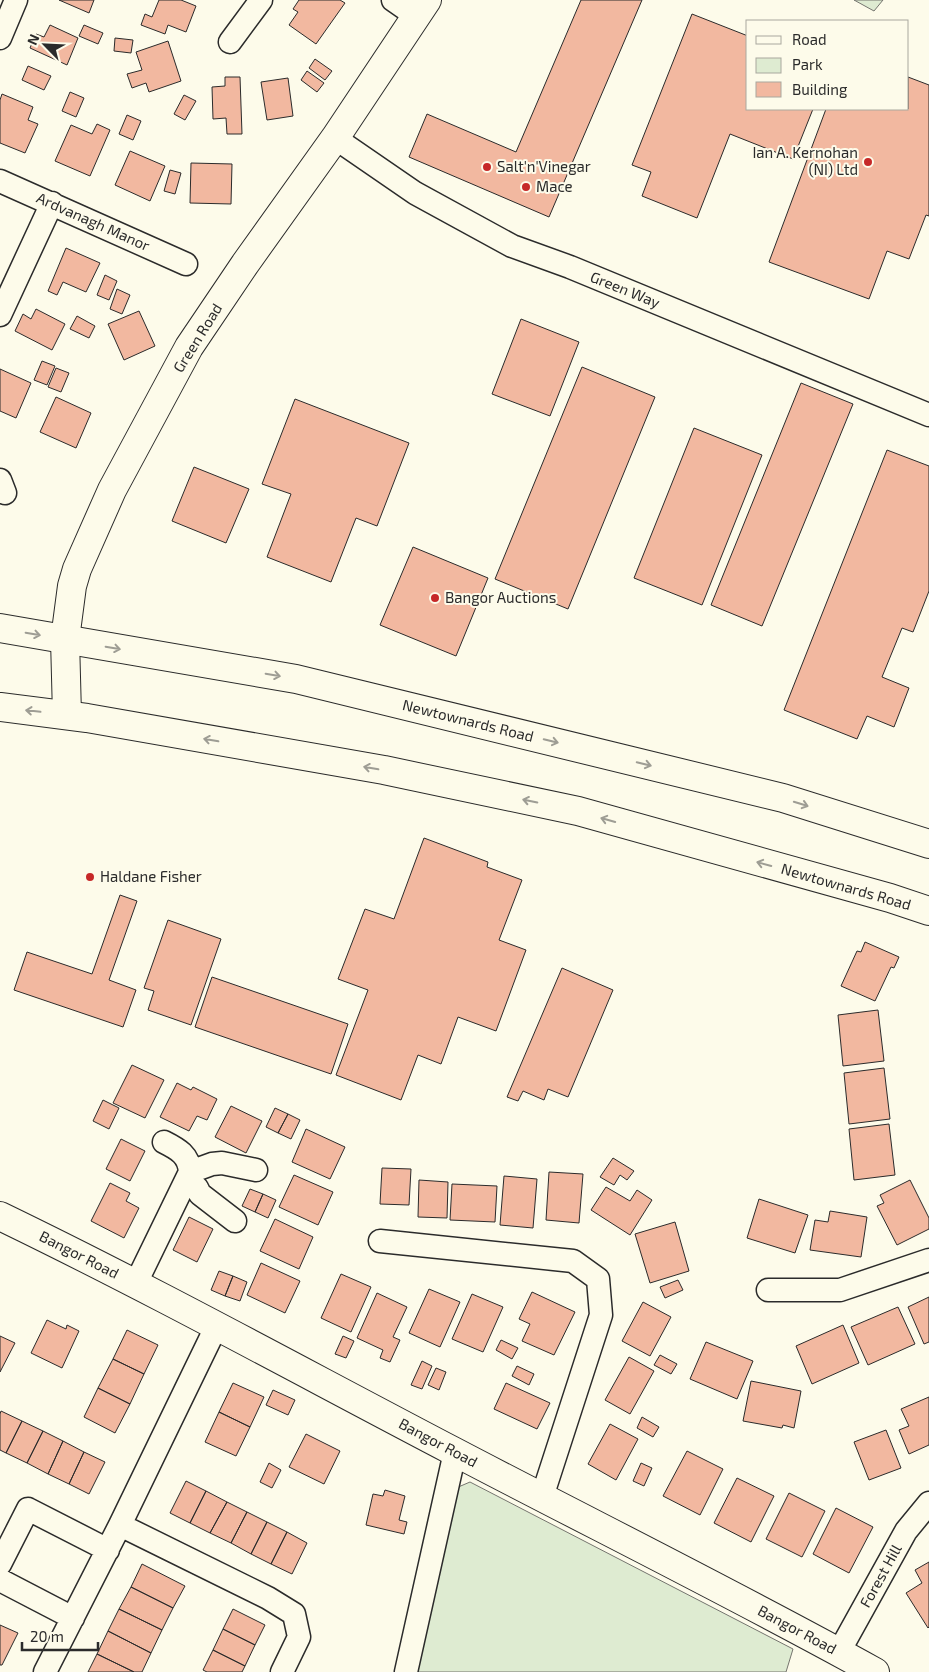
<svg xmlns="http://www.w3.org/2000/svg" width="929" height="1672" font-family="'Exo 2',sans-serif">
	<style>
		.green { fill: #deebd1; stroke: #74746e }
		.building { fill: #f2b8a0; stroke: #2b2b2b }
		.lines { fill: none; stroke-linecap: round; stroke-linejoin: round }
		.minor-casing { stroke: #2b2b2b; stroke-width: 25 }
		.tertiary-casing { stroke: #2b2b2b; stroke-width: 30 }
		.trunk-casing { stroke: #2b2b2b; stroke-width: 30 }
		.minor { stroke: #fdfbea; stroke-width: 22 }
		.tertiary { stroke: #fdfbea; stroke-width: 28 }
		.trunk { stroke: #fdfbea; stroke-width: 28 }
		.oneway { stroke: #9e9d94 }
		.poi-dot { fill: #c62828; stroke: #fdfbea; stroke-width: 2 }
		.labels { text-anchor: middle; stroke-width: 4; stroke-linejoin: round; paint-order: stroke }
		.poi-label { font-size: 15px; fill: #2b2b2b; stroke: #fdfbea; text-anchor: start }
		.street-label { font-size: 15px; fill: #2b2b2b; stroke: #fdfbea }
	</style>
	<rect width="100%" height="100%" fill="#fdfbea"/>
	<!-- green -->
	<path class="green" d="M854,0H883L874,11Z
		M470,1482L793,1649L786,1672H416L456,1488Z"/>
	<!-- building -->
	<path class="building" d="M59,0H94L89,13Z
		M159,0H181L196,6L186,32L168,25L165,34L141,25L145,14L152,17Z
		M299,0H340L345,3L316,44L289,25L298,12L293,9Z
		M581,0H642L549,217L409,157L427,114L516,152Z
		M692,14L748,36V109H813L793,159L730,134L697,218L642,196L651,172L632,165Z
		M50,25L78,38L67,65L30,48L36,34L44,37Z
		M84,25L103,33L98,44L79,36Z
		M115,38L133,40L131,53L114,51Z
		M168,41L181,81L149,92L146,83L132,88L127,74L142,70L136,52Z
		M315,59L332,71L325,80L309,68Z
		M28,66L51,76L44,90L22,80Z
		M307,71L324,83L317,92L301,80Z
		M225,77H240L242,134H227L226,118L213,119L212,87L225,86Z
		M908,77L929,85V216L926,215L909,259L887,251L869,299L769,262L826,109H908Z
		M288,78L293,116L267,120L261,82Z
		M70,92L84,98L76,117L62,111Z
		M2,94L33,107L28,120L38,124L25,153L0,143V100Z
		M184,95L196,101L185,120L174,114Z
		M127,115L141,121L133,140L119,134Z
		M97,124L110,130L90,176L55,161L71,125L92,134Z
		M130,151L165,166L150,201L115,185Z
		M191,163L232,164L231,204L190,203Z
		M170,170L181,173L175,194L164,191Z
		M66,248L100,263L86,292L63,282L57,295L48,291Z
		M105,275L117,281L109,300L97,295Z
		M117,289L130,295L122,314L110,309Z
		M36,309L65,324L52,350L15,331L23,314L31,319Z
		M139,311L155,346L124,360L108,324Z
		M77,316L95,326L89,338L70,329Z
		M521,319L579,342L550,416L492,394Z
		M42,361L55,366L47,385L34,380Z
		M582,367L655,397L568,609L495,579Z
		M56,368L69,373L61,392L48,387Z
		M0,369L31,383L16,418L0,411Z
		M801,383L853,404L762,626L711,605Z
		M56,397L91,413L76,448L40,432Z
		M295,399L409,443L377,526L356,518L331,582L267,557L291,494L262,484Z
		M694,428L762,455L702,605L634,578Z
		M887,450L929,466V591L913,632L902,628L882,677L909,688L894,727L867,716L857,739L784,710Z
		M194,467L249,489L226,543L172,521Z
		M413,547L488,578L456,656L380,625Z
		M424,838L488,862L487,867L522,880L499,940L526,950L496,1031L458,1017L441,1064L418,1055L401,1100L336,1075L368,990L338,979L365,909L394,919Z
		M120,895L137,901L109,980L136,990L123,1027L14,990L27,952L92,974Z
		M168,920L221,939L191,1025L148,1010L154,991L144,988Z
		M865,942L899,957L894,968L891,967L875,1001L841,986L857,951L861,952Z
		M562,968L613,990L568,1097L548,1089L544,1100L523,1091L518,1101L507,1097Z
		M212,977L348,1024L331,1074L195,1027Z
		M878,1010L884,1061L843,1066L838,1015Z
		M132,1065L164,1080L145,1118L113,1103Z
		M884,1068L890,1119L849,1124L844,1073Z
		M177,1083L191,1090L193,1087L217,1099L207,1120L197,1116L189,1131L160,1117Z
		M103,1100L119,1108L109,1129L93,1121Z
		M231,1106L262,1121L246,1153L215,1137Z
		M275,1108L288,1114L278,1133L266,1127Z
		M288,1114L300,1120L291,1139L278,1133Z
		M889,1124L895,1175L854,1180L849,1129Z
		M306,1129L345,1147L330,1179L292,1162Z
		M121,1139L145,1151L130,1181L106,1169Z
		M613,1158L634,1171L627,1180L620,1175L614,1185L600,1177Z
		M382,1168L411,1169L409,1205L380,1204Z
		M549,1172L583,1174L579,1223L546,1220Z
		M294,1175L333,1192L318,1225L279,1207Z
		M504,1176L537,1179L533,1228L500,1225Z
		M419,1180L448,1182L447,1218L418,1217Z
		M910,1180L929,1218V1229L897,1245L877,1206L884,1203L880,1195Z
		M110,1183L130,1193L126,1201L139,1208L124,1238L91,1221Z
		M452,1184L497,1186L495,1222L450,1220Z
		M606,1187L630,1201L637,1190L652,1200L630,1235L591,1210Z
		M250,1189L263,1194L255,1212L242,1206Z
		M263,1194L276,1200L268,1218L255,1212Z
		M759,1199L808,1215L795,1253L747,1238Z
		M830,1211L867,1217L861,1257L810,1250L815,1220L828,1222Z
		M189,1217L213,1229L197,1262L173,1250Z
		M275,1219L313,1237L299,1269L260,1251Z
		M675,1222L689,1271L650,1283L635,1234Z
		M261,1263L300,1281L285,1313L247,1295Z
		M219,1271L233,1276L225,1296L211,1290Z
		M341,1274L371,1287L351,1332L321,1318Z
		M233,1276L247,1282L240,1301L225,1296Z
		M678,1280L683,1290L665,1298L660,1287Z
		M429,1289L460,1302L440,1347L409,1333Z
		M532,1292L575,1312L554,1355L522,1341L530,1324L519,1319Z
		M377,1293L407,1307L393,1337L400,1340L390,1362L380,1358L383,1350L357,1338Z
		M472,1294L503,1307L483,1352L452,1339Z
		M929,1297V1342L924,1344L908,1307Z
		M643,1302L671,1317L650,1356L622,1341Z
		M898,1307L915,1344L868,1365L851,1327Z
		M47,1320L66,1329L67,1325L79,1331L62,1368L31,1353Z
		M843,1325L859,1363L812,1384L796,1346Z
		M127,1330L158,1345L144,1374L113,1359Z
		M0,1336L15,1343L0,1372Z
		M343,1336L354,1341L346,1358L335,1354Z
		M501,1340L518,1348L512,1359L496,1350Z
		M706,1342L753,1361L737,1399L690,1379Z
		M660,1355L677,1364L671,1374L654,1365Z
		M629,1357L654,1371L630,1414L605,1400Z
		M113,1359L144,1374L130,1404L98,1388Z
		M422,1361L432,1366L422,1389L411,1385Z
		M517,1366L534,1374L529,1385L512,1376Z
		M436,1368L446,1372L439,1390L428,1385Z
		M751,1381L801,1391L794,1428L783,1425L782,1428L743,1421Z
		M233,1383L264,1397L250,1427L219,1412Z
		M506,1383L550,1403L537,1429L494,1409Z
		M98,1388L130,1404L115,1433L84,1417Z
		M273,1390L295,1400L288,1415L266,1405Z
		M929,1397V1445L909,1454L899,1430L909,1426L901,1409Z
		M1,1411L22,1421L6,1453L0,1450V1414Z
		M219,1412L250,1427L236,1456L205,1442Z
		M642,1417L659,1427L653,1437L637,1428Z
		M22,1421L43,1431L27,1463L6,1453Z
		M610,1424L638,1439L616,1480L588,1464Z
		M886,1430L901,1468L869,1480L854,1442Z
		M43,1431L63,1441L48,1474L27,1463Z
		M306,1434L340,1451L324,1484L289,1467Z
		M63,1441L84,1452L69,1484L48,1474Z
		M687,1451L723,1469L700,1515L663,1496Z
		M84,1452L105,1462L89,1494L69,1484Z
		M269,1463L281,1470L272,1488L260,1482Z
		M641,1463L652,1468L644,1486L633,1481Z
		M737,1478L774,1496L751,1542L714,1523Z
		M186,1481L206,1491L190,1523L170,1513Z
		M385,1490L405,1496L399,1520L407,1522L404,1534L366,1525L373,1494L383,1496Z
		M206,1491L227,1502L210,1533L190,1523Z
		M789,1493L825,1511L802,1557L766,1539Z
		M227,1502L247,1512L231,1543L210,1533Z
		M836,1508L873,1527L849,1573L813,1554Z
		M247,1512L267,1522L251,1554L231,1543Z
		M267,1522L287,1532L271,1564L251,1554Z
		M287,1532L307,1543L292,1574L271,1564Z
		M929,1562V1627L928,1628L906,1593L922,1583L915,1570Z
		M142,1564L185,1586L173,1608L131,1587Z
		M131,1587L173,1608L162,1630L119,1609Z
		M119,1609L162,1630L151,1653L108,1631Z
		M233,1609L265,1625L255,1645L223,1629Z
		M0,1625L18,1633L2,1665H0Z
		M223,1629L255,1645L245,1666L213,1650Z
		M108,1631L151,1653L142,1672H134L97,1654Z
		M213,1650L245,1666L242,1672H207L203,1670Z
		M97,1654L134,1672H88Z"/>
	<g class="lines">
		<defs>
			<path id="minor" d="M393,0L416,16
				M0,38L16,0
				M230,42L261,0
				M335,138L415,193L512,246L570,267L929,415
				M0,181L186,264
				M0,315L52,203
				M0,480L5,493
				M190,1172L212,1164L222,1163L256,1170
				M187,1179L197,1188L200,1194L235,1221
				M380,1241L573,1261L598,1279L601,1315L542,1497
				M136,1283L190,1172C189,1155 178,1149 164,1142
				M768,1290H840L929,1260
				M120,1525L268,1598L294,1614L299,1637L282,1672
				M0,1564L28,1509L108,1550
				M0,1580L73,1618
				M839,1652L906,1531L929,1503
				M45,1672L120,1525L217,1325
				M406,1672L455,1452"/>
			<path id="tertiary" d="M67,715L65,639L72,586L77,569L112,490L189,347L245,264L335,138L427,0
				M0,1216C153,1290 302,1372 453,1451C594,1525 736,1595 875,1672"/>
			<path id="trunk" d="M0,628L296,679L783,798L929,844
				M0,707L87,718L384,770L578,811L890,898L929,911"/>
		</defs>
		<!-- minor casing -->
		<use href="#minor" class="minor-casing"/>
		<!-- tertiary casing -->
		<use href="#tertiary" class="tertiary-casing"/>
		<!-- trunk casing -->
		<use href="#trunk" class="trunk-casing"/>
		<!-- minor -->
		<use href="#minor" class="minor"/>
		<!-- tertiary -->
		<use href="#tertiary" class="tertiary"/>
		<!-- trunk -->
		<use href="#trunk" class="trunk"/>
	</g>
	<!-- one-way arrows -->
	<defs><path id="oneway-shaft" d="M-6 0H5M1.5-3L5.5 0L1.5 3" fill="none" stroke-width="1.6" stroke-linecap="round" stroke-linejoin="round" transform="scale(1.25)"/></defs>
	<g class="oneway">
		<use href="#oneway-shaft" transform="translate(33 634) rotate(10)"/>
		<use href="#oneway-shaft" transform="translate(113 648) rotate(10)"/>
		<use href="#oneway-shaft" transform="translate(273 675) rotate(10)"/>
		<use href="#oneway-shaft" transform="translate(33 711) rotate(-174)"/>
		<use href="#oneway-shaft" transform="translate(211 740) rotate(-170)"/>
		<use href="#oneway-shaft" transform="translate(551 741) rotate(14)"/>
		<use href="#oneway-shaft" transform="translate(644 764) rotate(14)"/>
		<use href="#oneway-shaft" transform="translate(371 768) rotate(-170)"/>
		<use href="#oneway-shaft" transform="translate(530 801) rotate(-168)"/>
		<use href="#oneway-shaft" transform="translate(801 804) rotate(17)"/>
		<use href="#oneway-shaft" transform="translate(608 820) rotate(-164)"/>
		<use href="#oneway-shaft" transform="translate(764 864) rotate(-165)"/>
	</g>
	<!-- markers -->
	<g class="poi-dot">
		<circle cx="868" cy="162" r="5"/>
		<circle cx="487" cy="167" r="5"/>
		<circle cx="526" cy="187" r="5"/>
		<circle cx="435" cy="598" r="5"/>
		<circle cx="90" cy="877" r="5"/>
	</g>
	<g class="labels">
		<!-- poi labels -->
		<g class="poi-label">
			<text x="858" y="158" text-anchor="end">Ian A. Kernohan<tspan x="858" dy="17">(NI) Ltd</tspan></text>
			<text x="497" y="172">Salt'n'Vinegar</text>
			<text x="536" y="192">Mace</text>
			<text x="445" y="603">Bangor Auctions</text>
			<text x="100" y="882">Haldane Fisher</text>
		</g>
		<!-- street labels -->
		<g class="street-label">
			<text transform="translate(93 222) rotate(24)" y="5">Ardvanagh Manor</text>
			<text transform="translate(625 290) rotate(22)" y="5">Green Way</text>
			<text transform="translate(198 338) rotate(-58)" y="5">Green Road</text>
			<text transform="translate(468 721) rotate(14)" y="5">Newtownards Road</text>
			<text transform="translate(846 887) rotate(16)" y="5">Newtownards Road</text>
			<text transform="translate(79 1255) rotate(27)" y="5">Bangor Road</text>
			<text transform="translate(438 1443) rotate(28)" y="5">Bangor Road</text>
			<text transform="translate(881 1576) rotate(-61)" y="5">Forest Hill</text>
			<text transform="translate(797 1630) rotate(28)" y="5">Bangor Road</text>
		</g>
	</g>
	<!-- legend -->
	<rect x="746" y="20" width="162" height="90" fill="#fdfbea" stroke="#a9a89e"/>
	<rect x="756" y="36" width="25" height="8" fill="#fdfbea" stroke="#a9a89e"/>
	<text x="792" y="45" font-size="15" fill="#2b2b2b">Road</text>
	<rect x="756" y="58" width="25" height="15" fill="#deebd1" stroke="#a9a89e"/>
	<text x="792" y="70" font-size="15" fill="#2b2b2b">Park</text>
	<rect x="756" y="82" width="25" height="15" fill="#f2b8a0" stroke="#a9a89e"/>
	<text x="792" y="95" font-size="15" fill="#2b2b2b">Building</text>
	<!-- north arrow -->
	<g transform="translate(45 45) rotate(294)" stroke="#fdfbea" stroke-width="4" paint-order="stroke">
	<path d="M0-4L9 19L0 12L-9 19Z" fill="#2b2b2b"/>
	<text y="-8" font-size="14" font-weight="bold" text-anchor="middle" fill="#2b2b2b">N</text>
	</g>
	<!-- scale -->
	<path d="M22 1642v8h76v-8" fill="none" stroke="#2b2b2b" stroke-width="2.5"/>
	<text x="30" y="1642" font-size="15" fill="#2b2b2b" stroke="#fdfbea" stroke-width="4" paint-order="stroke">20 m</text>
</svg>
